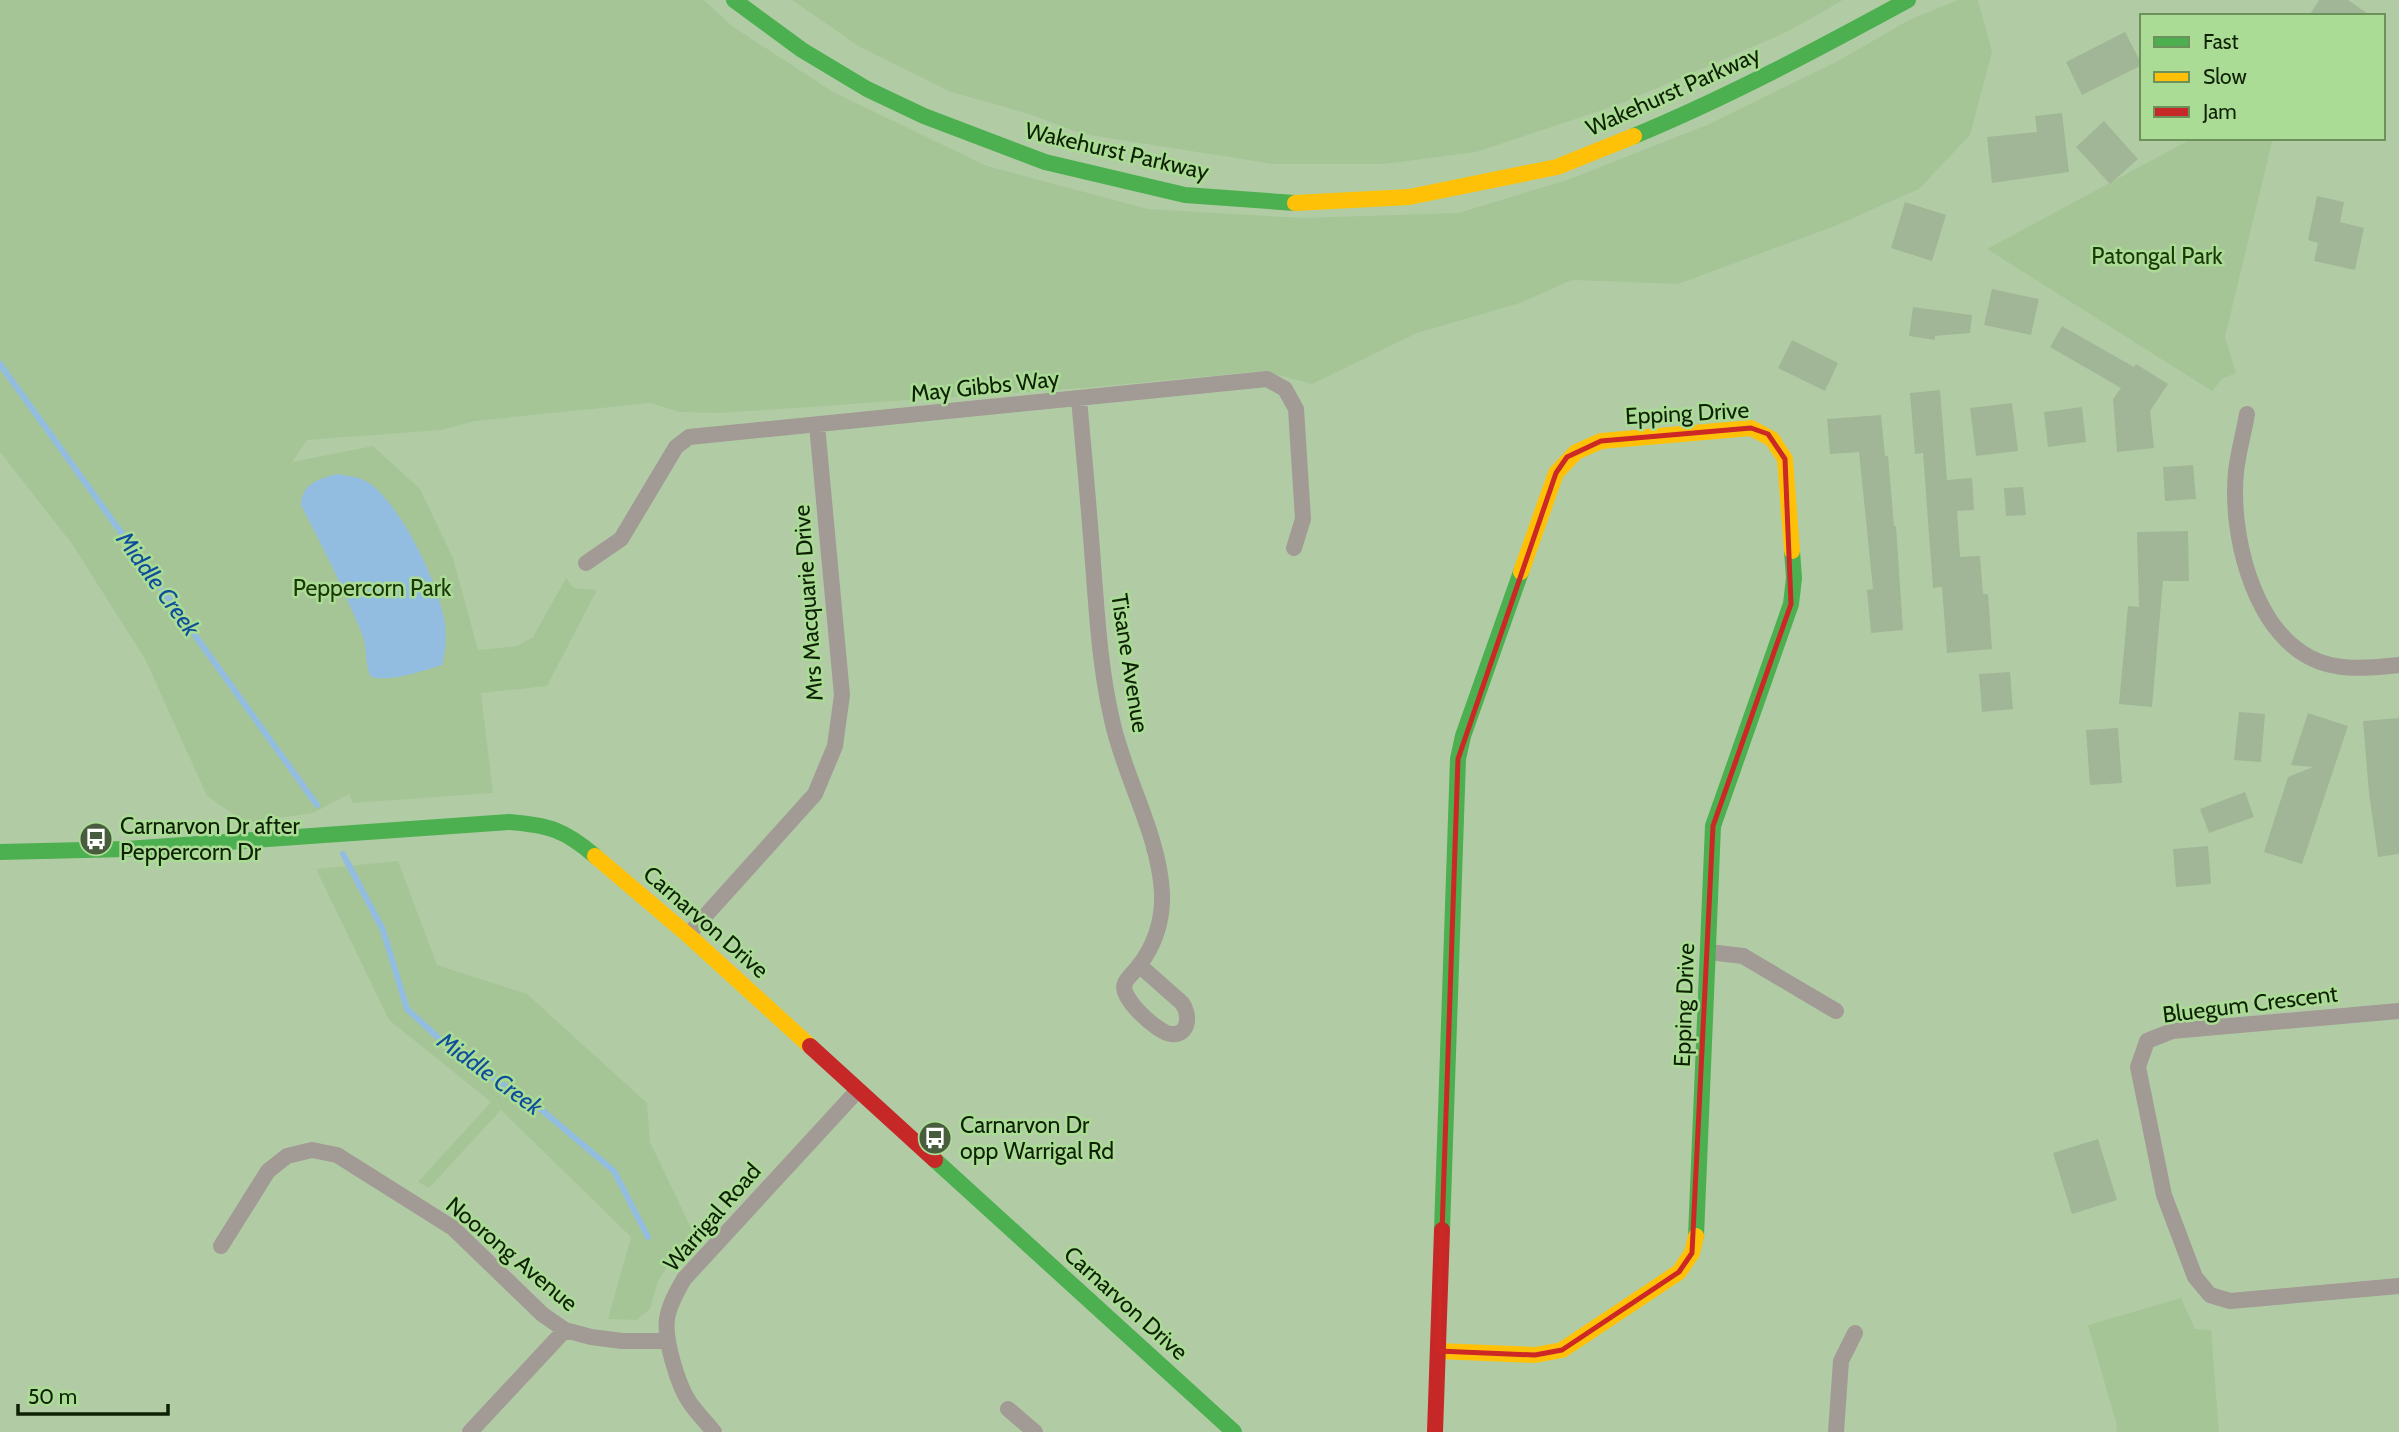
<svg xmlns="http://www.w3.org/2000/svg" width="2399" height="1432" font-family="Cabin,sans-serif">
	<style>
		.green { fill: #a5c597 }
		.water { fill: #93bde0 }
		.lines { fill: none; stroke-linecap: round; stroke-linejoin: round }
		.stream { stroke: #93bde0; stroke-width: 6 }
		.building { fill: #a1b697 }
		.street { stroke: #a29a94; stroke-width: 16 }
		.fast { stroke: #4caf50; stroke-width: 16 }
		.slow { stroke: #ffc107; stroke-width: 16 }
		.jam { stroke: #c62828; stroke-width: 16 }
		.marked { fill: none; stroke: #cc2826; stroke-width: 5; stroke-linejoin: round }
		.labels { text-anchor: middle; stroke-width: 5; stroke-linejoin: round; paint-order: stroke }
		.street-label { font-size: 23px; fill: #0e2105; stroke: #abdc95 }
		.park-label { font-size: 23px; fill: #193806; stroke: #abdc95 }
		.poi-label { font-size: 23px; fill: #0e2105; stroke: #abdc95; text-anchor: start }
		.water-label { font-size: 24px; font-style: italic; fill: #0d4e9b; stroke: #abdc95 }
	</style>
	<rect width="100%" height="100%" fill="#b1cca5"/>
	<!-- green -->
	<path class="green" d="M0,0H704L732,26L833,92L987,166L1148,209L1301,218L1458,213L1567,180L1707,125L1836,62L1909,20L1958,0H1978L1992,52L1970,135L1919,189L1835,226L1678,284L1572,280L1520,303L1417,333L1312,384L1262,371L1084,388L721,413L679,412L650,403L475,421L441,430L307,440L292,462L373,446L420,489L453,558L478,650L517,646L533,637L566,578L574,588L597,590L547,686L481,693L493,793L353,803L349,794L313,813L246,823L207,796L145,659L72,544L0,452Z
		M792,0H1843L1789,31L1618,105L1476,152L1384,164H1273L1082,134L1026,113L951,92L860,47Z
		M2193,138H2273L2225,337L2236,373L2222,379L2212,391L1987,249Z
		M398,861L437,965L527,994L647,1103L650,1142L694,1234L673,1258L658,1281L650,1309L637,1320L608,1319L631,1237L501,1110L429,1188L418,1182L491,1102L389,1020L316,869Z
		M2181,1298L2195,1329L2211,1330L2219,1432H2116L2117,1426L2088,1325Z"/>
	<!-- water -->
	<path class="water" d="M338,474C347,476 361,477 369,483C401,505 436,579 444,618C447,634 446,649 442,665C422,671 392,682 371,677C364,664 368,648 362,634C344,590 323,547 301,505C301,484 320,478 338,474Z"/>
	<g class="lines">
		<!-- stream -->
		<path class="stream" d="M0,364L317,805
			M343,854L383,930L407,1009L455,1053L543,1111L614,1171L648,1237"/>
	</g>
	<!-- building -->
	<path class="building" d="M2319,0H2348L2371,16H2309Z
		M2125,32L2142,65L2082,95L2066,62Z
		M2062,113L2069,172L1992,183L1987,137L2037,132L2035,116Z
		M2104,121L2138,159L2110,184L2076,147Z
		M2317,196L2344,202L2340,222L2364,228L2355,270L2314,261L2318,243L2308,240Z
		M1905,202L1946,215L1932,261L1891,248Z
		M1992,289L2039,299L2031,335L1984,325Z
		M1913,307L1972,315L1970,333L1935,336V340L1909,336Z
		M2062,326L2134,367L2136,364L2168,384L2150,411L2154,448L2117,452L2113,399L2121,388L2050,347Z
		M1792,340L1838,363L1825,391L1778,368Z
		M1940,390L1947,480L1972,478L1974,510L1957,511L1960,557L1980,556L1983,594H1988L1992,649L1947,653L1942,587L1933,588L1923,453L1915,454L1910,393Z
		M2012,403L2018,451L1976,456L1970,408Z
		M2082,407L2086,442L2048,447L2044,412Z
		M1881,415L1885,456H1888L1894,526H1896L1903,630L1871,633L1867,590L1873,589L1859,452L1830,454L1827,419Z
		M2193,465L2196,499L2165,501L2163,467Z
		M2023,487L2026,515L2006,516L2004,488Z
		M2188,531L2189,581H2163L2152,707L2119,704L2128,606L2139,607L2137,532Z
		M2010,672L2013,709L1982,712L1979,674Z
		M2239,712L2265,714L2261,762L2234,760Z
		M2308,713L2348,726L2302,864L2264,852L2288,777L2313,767L2291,765Z
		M2399,718V854L2378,857L2369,793L2363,721Z
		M2118,728L2122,783L2090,785L2086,730Z
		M2245,792L2254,817L2209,833L2200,809Z
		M2208,846L2211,884L2176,887L2173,849Z
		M2098,1139L2117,1200L2072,1214L2053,1153Z"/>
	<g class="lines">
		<!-- street -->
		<path class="street" d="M1079,399C1084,454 1089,508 1093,563C1097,615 1100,669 1112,720C1124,777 1159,834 1162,893C1163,920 1155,945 1138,967C1134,972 1128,977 1125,983C1118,997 1158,1033 1171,1034C1190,1036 1190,1014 1182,1003L1139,965
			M2247,414C2244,433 2238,452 2236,472C2230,533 2252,626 2309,657C2336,672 2370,668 2399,665
			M586,563L621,539L676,447L689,437L1267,379L1285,389L1296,409L1303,519L1294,548
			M688,935L815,794L835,746L842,695L817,425
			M1709,952L1743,956L1836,1011
			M2399,1011L2172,1031L2147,1041L2138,1067L2164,1195L2195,1277L2210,1295L2230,1301L2399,1286
			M221,1246L268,1171L287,1156L312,1150L337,1155L453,1228L542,1314L565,1330L591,1337L622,1341H668
			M1008,1409L1035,1432
			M470,1432L565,1330
			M714,1432C706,1422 697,1413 690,1403C678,1386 664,1339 667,1319C669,1305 677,1291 684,1279L858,1090
			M1836,1432L1841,1361L1855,1333"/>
		<!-- fast -->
		<path class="fast" d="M734,0L802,50L867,89L924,116L1045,162L1185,195L1295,203
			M1634,136C1728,97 1818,49 1908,0
			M0,852L127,849L509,822C549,825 565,830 595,856
			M935,1160L1234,1432
			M1442,1230L1458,759L1463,736L1521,572
			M1696,1236L1713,826L1791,604L1794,578L1792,551"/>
		<!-- slow -->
		<path class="slow" d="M1295,203L1409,197L1557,167L1634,136
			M1521,572L1556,473L1576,452L1601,441L1751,428L1772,439L1785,459L1792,551
			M595,856L688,935L810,1046
			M1438,1351L1535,1355L1562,1350L1679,1272L1692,1253L1696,1236"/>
		<!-- jam -->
		<path class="jam" d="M810,1046L935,1160
			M1435,1432L1442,1230"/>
	</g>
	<!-- marked area -->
	<path class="marked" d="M1751,428L1768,434L1785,459L1791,604L1713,826L1692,1253L1679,1272L1562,1350L1535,1355L1438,1351L1458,759L1556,473L1567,457L1601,441Z"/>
	<!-- icons -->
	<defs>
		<symbol id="bus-disc" viewBox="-11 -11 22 22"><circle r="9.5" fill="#475d3d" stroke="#abdc95"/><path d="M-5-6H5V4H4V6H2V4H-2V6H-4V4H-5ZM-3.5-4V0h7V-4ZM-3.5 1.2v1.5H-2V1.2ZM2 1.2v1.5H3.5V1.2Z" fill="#fff"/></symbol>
	</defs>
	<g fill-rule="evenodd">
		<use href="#bus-disc" x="77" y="820" width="38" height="38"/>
		<use href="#bus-disc" x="916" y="1119" width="38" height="38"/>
	</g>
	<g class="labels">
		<!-- street labels -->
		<g class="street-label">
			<text transform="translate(1673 91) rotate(-24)" y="8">Wakehurst Parkway</text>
			<text transform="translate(1117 151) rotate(13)" y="8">Wakehurst Parkway</text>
			<text transform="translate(985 386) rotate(-6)" y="8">May Gibbs Way</text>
			<text transform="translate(1687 413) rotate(-3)" y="8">Epping Drive</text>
			<text transform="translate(808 603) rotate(-94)" y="8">Mrs Macquarie Drive</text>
			<text transform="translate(1130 663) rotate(81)" y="8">Tisane Avenue</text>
			<text transform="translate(706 922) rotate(41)" y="8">Carnarvon Drive</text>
			<text transform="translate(2250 1004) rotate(-7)" y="8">Bluegum Crescent</text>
			<text transform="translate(1684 1005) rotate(-88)" y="8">Epping Drive</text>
			<text transform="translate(712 1217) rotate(-49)" y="8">Warrigal Road</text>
			<text transform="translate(512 1254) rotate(40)" y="8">Noorong Avenue</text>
			<text transform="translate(1126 1303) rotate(42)" y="8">Carnarvon Drive</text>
		</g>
		<!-- park labels -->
		<g class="park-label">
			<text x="2157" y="264">Patongal Park</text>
			<text x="372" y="596">Peppercorn Park</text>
		</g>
		<!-- poi labels -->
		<g class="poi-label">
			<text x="120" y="834">Carnarvon Dr after<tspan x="120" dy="26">Peppercorn Dr</tspan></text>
			<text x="960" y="1133">Carnarvon Dr<tspan x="960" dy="26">opp Warrigal Rd</tspan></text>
		</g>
		<!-- water labels -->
		<g class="water-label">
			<text transform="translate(158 584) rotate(54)" y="8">Middle Creek</text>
			<text transform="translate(490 1074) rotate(36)" y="8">Middle Creek</text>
		</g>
	</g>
	<!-- legend -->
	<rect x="2140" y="14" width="245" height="126" fill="#abdc95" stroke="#6c915b" stroke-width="2"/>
	<rect x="2154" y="37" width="35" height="10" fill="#4caf50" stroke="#6c915b" stroke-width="2"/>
	<text x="2203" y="49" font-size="21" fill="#0e2105">Fast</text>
	<rect x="2154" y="72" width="35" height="10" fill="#ffc107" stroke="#6c915b" stroke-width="2"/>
	<text x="2203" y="84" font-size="21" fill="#0e2105">Slow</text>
	<rect x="2154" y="107" width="35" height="10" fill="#c62828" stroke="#6c915b" stroke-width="2"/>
	<text x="2203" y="119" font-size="21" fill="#0e2105">Jam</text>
	<!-- scale -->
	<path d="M18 1404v10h150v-10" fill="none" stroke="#0e2105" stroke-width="3.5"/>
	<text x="28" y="1404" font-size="21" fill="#0e2105" stroke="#abdc95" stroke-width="5" paint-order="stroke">50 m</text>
</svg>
